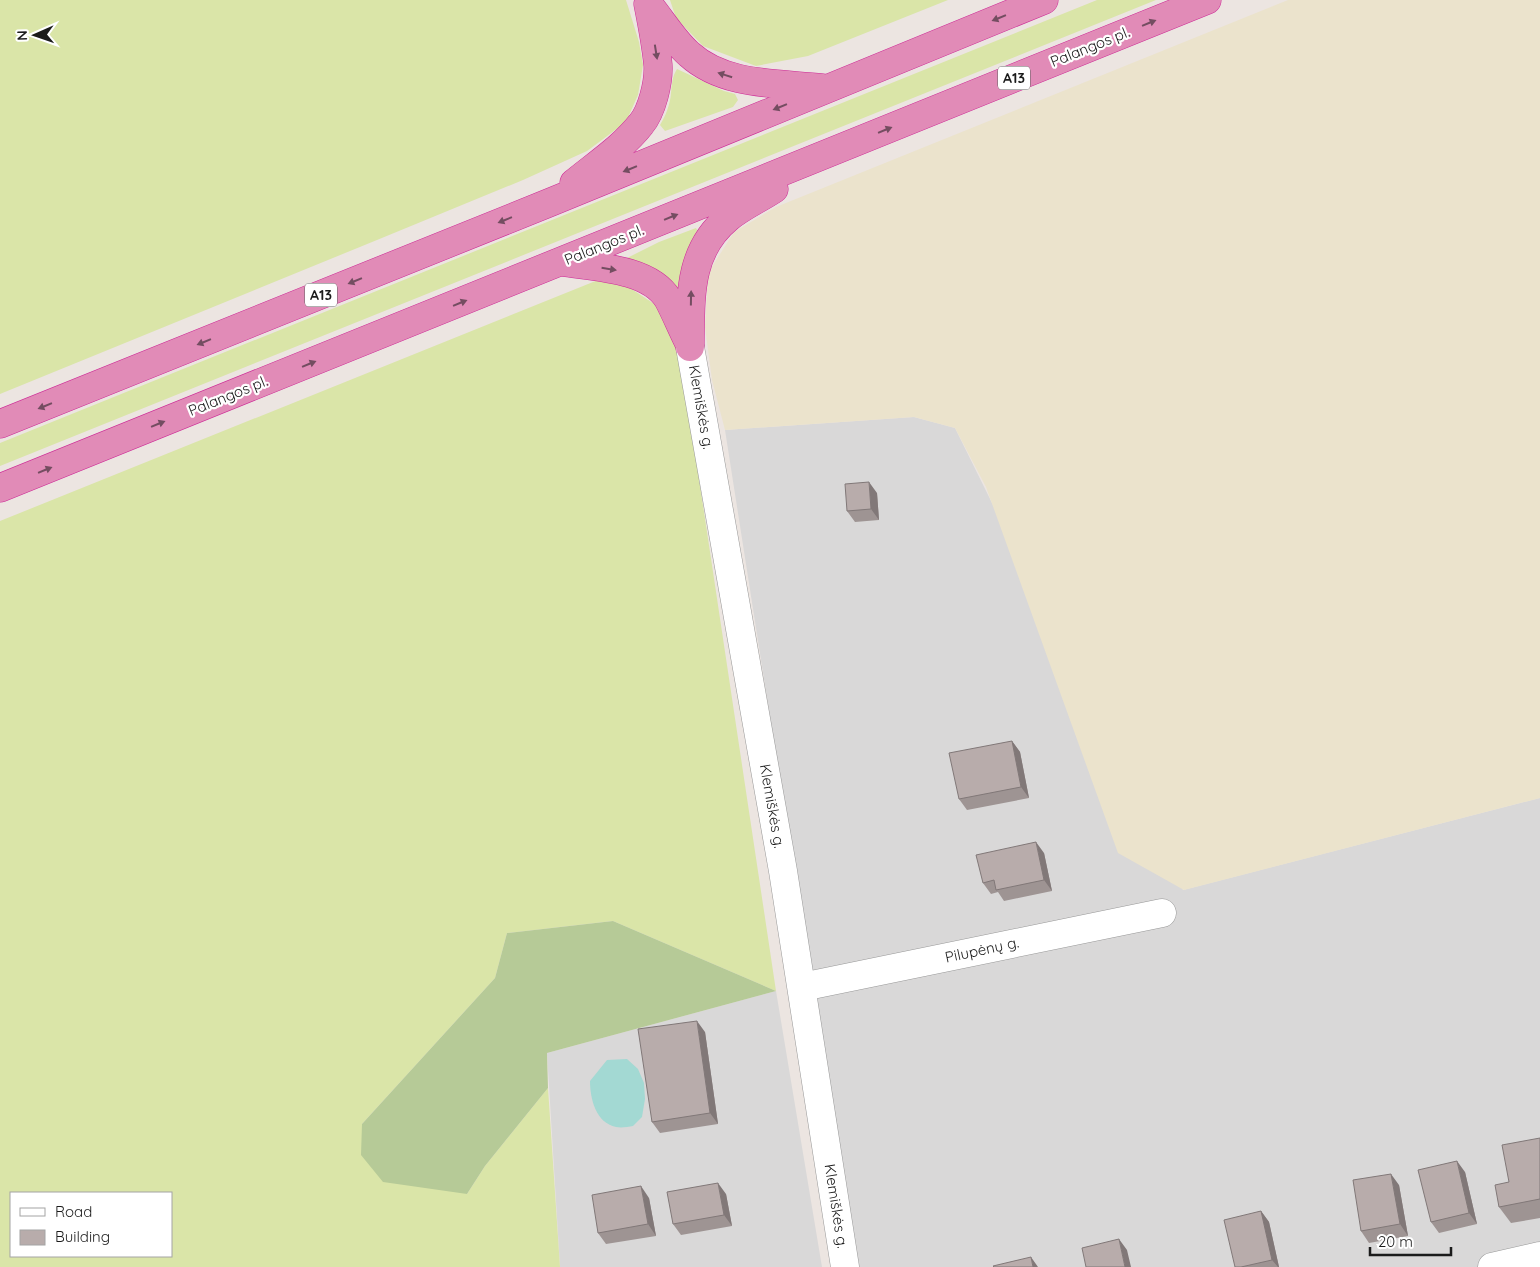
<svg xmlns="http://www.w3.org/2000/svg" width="1540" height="1267" font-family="Quicksand,sans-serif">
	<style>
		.residential { fill: #d9d8d8 }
		.farmland { fill: #ebe3cc }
		.grass { fill: #dae5a8; fill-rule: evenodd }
		.forest { fill: #b6ca97 }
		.water { fill: #a3d9d3 }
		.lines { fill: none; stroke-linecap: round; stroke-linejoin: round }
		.minor-casing { stroke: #989898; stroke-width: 29 }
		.highway-casing { stroke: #cd2b97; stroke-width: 29 }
		.minor { stroke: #fff; stroke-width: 28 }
		.highway { stroke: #e18bb7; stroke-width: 28 }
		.wall { fill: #9e9493 }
		.shaded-wall { fill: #817878 }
		.building { fill: #b8acab; stroke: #817878 }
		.oneway { fill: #744d61 }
		.labels { text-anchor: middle; stroke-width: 4.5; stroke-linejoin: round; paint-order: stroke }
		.shield { fill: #fff; stroke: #5f5f5f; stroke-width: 1 }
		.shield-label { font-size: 14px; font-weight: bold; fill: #1b1b1b }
		.street-label { font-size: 15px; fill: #1b1b1b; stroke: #fff }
	</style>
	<rect width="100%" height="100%" fill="#ece5e1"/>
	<!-- residential -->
	<path class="residential" d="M914,417L955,428L1183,890L1540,798V1267H859L836,1139L725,430Z
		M776,991L822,1267H560L547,1053Z"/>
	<!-- farmland -->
	<path class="farmland" d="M1288,0H1540V798L1184,890L1118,853L986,487L955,428L914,417L725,430L712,380L705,327L708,273L734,232L776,207Z"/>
	<!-- grass -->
	<path class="grass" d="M0,0H626L639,42L643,65L638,95L626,122L587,151L523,180L377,240L0,394Z
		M670,0H948L808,56L756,66L703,46L676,18Z
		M1097,0H1156L0,466V443Z
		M677,69L724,91L735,94L738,100L733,107L665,131L660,125C666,115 670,105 671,93C672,84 672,77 677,69Z
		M696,228L699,233L681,285L677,288L673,289L625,259L659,242Z
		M598,280L627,286L662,309L678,339L776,991L613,921L507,933L495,978L362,1124L467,1194L485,1166L548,1088L560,1267H0V521ZM11,1193H171V1256H11Z"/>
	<!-- forest -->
	<path class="forest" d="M613,921L776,991L547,1053L548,1088L485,1166L467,1194L383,1182L361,1155L362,1124L495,978L507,933Z"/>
	<!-- water -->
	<path class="water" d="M627,1059L638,1069L644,1083L645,1099L642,1117L633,1126C628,1127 621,1128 616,1127C596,1123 590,1099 590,1081L607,1060Z"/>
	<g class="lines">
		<defs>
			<path id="minor" d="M690,347L783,871L845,1267
				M802,987L1162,913
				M1492,1267L1540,1256"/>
			<path id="highway" d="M650,6C662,21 675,42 689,54C724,86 777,83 822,88
				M574,183C597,164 623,147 641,124C652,111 659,82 658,65C656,45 652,24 648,4
				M562,262C594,267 649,268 668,299C675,312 681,327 688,341
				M690,347C691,299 687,252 728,218C741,207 759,199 774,189
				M0,424L551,202L1044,0
				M0,488L1207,0"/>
		</defs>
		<!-- minor casing -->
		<use href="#minor" class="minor-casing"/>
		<!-- highway casing -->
		<use href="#highway" class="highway-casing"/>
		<!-- minor -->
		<use href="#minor" class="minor"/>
		<!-- highway -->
		<use href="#highway" class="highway"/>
	</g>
	<!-- wall -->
	<path class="wall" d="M877,493L879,520L855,522L847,511Z
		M1012,741L1020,752L1029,798L967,810L959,799Z
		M1044,853L1052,891L1004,901L998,892L991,894L983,883Z
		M705,1032L718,1124L660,1133L652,1122Z
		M1540,1138V1218L1511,1223L1499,1207Z
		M1465,1172L1477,1224L1439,1233L1431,1222Z
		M1399,1185L1408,1236L1369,1243L1361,1231Z
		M726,1194L732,1226L681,1235L673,1224Z
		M649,1198L656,1236L606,1244L598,1233Z
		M1261,1211L1269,1222L1279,1267H1235Z"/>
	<!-- shaded-wall -->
	<path class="shaded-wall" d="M869,482L877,493L879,520L871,509Z
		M1012,741L1020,752L1029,798L1021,787Z
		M1036,842L1044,853L1052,891L1044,880Z
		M697,1021L705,1032L718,1124L710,1113Z
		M1457,1161L1465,1172L1477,1224L1469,1213Z
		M1391,1174L1399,1185L1408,1236L1400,1224Z
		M718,1183L726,1194L732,1226L724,1215Z
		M641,1186L649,1198L656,1236L648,1224Z
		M1261,1211L1269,1222L1279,1267H1278L1272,1260Z
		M1119,1239L1127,1250L1131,1267H1125Z
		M1031,1257L1038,1267H1033Z"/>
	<!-- building -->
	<path class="building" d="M869,482L871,509L847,511L845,484Z
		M1012,741L1021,787L959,799L949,753Z
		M1036,842L1044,880L996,890L994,880L983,883L976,855Z
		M697,1021L710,1113L652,1122L638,1029Z
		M1540,1138V1199L1499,1207L1495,1185L1509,1182L1502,1145Z
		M1457,1161L1469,1213L1431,1222L1418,1170Z
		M1391,1174L1400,1224L1361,1231L1353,1180Z
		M718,1183L724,1215L673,1224L667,1192Z
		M641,1186L648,1224L598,1233L592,1195Z
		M1261,1211L1272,1260L1241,1267H1235L1224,1220Z
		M1119,1239L1125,1267H1086L1082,1248Z
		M1031,1257L1033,1267H994L993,1266Z"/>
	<!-- one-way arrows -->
	<defs><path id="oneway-solid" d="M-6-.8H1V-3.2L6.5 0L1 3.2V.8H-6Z" transform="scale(1.25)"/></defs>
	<g class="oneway">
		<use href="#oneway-solid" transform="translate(999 18) rotate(158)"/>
		<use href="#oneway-solid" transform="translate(1149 23) rotate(-22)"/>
		<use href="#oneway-solid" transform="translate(656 52) rotate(81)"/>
		<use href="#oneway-solid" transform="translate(725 75) rotate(-162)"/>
		<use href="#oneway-solid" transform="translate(780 107) rotate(158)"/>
		<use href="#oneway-solid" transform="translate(885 130) rotate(-22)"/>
		<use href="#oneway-solid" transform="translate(630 169) rotate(158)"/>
		<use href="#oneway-solid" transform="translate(671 217) rotate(-22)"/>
		<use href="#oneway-solid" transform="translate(505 220) rotate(158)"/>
		<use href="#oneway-solid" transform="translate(609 269) rotate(9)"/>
		<use href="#oneway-solid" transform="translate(355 281) rotate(158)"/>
		<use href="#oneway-solid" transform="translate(691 298) rotate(-89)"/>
		<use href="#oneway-solid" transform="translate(460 303) rotate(-22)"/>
		<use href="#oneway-solid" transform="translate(204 342) rotate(158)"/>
		<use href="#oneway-solid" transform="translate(309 364) rotate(-22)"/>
		<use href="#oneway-solid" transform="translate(45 406) rotate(158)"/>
		<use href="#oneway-solid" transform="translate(158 424) rotate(-22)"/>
		<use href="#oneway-solid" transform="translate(45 470) rotate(-22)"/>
	</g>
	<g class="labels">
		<!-- shield labels -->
		<g class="shield">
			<rect x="998" y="66.5" width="32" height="23" rx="4"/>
			<rect x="305" y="283.5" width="32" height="23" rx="4"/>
		</g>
		<g class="shield-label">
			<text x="1014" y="83">A13</text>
			<text x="321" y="300">A13</text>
		</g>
		<!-- street labels -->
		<g class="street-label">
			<text transform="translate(1090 47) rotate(-22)" y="5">Palangos pl.</text>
			<text transform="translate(604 245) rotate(-22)" y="5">Palangos pl.</text>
			<text transform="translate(228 396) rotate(-22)" y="5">Palangos pl.</text>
			<text transform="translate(701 407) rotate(80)" y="5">Klemiškės g.</text>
			<text transform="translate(772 806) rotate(80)" y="5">Klemiškės g.</text>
			<text transform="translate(982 950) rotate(-12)" y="5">Pilupėnų g.</text>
			<text transform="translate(836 1206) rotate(81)" y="5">Klemiškės g.</text>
		</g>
	</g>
	<!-- legend -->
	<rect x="10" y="1192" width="162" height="65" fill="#ffffff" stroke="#a4a4a4"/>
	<rect x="20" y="1208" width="25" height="8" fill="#ffffff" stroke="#a4a4a4"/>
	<text x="55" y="1217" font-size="15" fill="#1b1b1b">Road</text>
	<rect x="20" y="1230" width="25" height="15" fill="#b8acab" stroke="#a4a4a4"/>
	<text x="55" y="1242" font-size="15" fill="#1b1b1b">Building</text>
	<!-- north arrow -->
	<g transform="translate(35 35) rotate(268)" stroke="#ffffff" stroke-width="4" paint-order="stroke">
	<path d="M0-4L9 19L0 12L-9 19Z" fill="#1b1b1b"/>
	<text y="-8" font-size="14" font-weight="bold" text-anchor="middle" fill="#1b1b1b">N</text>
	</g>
	<!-- scale -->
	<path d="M1370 1247v8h81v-8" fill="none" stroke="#1b1b1b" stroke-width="2.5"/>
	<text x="1378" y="1247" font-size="15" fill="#1b1b1b" stroke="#ffffff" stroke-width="4" paint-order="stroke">20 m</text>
</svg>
